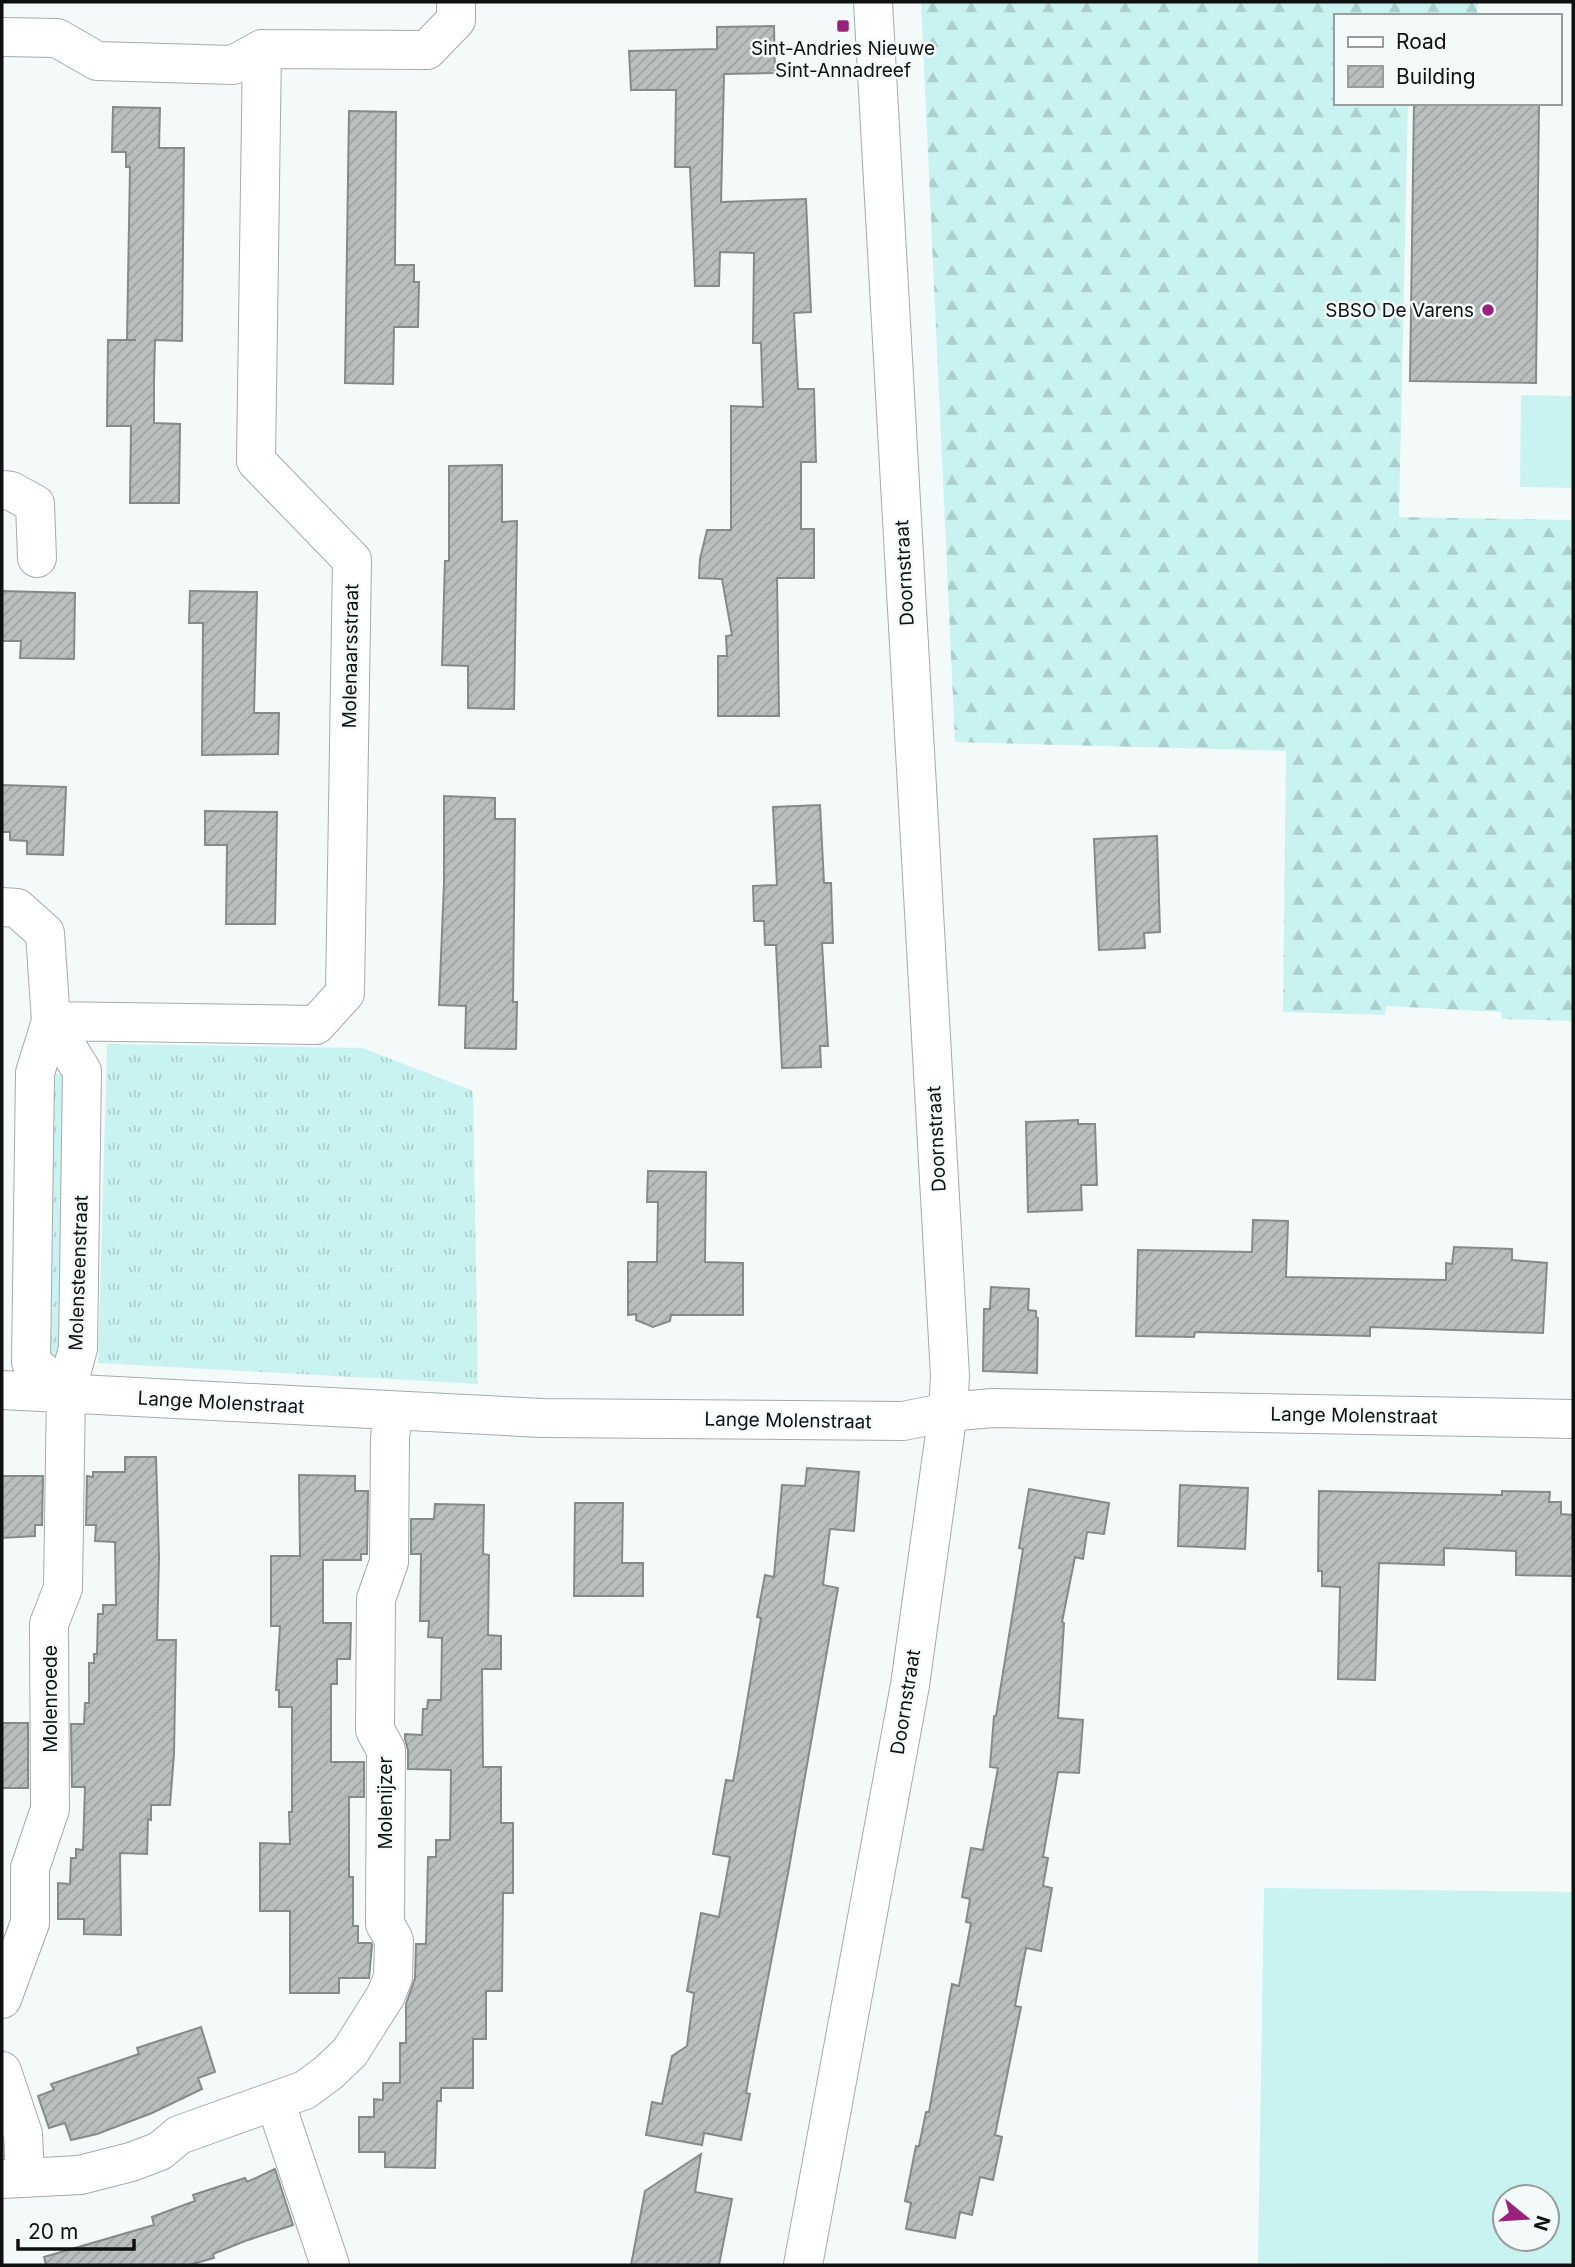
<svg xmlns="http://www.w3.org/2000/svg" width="1575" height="2267" font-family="Inter,sans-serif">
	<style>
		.grass { fill: url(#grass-tufts) }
		.forest { fill: url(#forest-firs) }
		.garden { fill: #c9f3f0; fill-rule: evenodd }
		.building { fill: url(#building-hatch); stroke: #858a8a; stroke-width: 2 }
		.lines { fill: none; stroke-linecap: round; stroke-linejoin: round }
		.minor-casing { stroke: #a5abaa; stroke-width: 40 }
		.minor { stroke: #fff; stroke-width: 38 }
		.poi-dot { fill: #9a227c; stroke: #f4faf9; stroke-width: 2.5 }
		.labels { text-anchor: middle; stroke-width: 5; stroke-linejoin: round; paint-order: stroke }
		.poi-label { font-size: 19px; fill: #0f1111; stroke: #f4faf9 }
		.street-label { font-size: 19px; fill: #0f1111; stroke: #f4faf9 }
	</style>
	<defs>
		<pattern id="grass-tufts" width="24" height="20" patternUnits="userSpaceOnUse" patternTransform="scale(1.75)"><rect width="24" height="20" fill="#c9f3f0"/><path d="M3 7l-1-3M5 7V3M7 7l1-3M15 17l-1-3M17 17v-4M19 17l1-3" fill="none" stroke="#abcfcd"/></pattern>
		<pattern id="forest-firs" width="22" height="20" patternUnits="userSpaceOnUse" patternTransform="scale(1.75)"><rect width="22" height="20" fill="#c9f3f0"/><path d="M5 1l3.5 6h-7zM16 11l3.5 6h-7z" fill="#abcfcd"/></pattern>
		<pattern id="building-hatch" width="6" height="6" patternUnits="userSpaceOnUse" patternTransform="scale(1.75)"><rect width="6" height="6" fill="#b9bfbe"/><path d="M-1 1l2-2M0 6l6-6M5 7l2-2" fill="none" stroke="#9ea3a2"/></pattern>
	</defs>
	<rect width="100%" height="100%" fill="#f4faf9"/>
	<!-- grass -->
	<path class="grass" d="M107,1044L363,1048L473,1091L478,1384L98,1363Z
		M47,1074H68L58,1362L42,1351Z"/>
	<!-- forest -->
	<path class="forest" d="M921,2H1478L1477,16H1335V103H1408L1399,517L1573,520V1021L1502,1019L1501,1012L1386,1006L1385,1015L1283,1012L1286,751L955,742Z"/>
	<!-- garden -->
	<path class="garden" d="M1521,395L1573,396V488L1520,487Z
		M1264,1888L1573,1892V2265L1258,2263ZM1505,2197H1547V2239H1505Z"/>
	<!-- building -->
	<path class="building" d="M774,26L775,73L724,74L721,202L806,199L811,312L794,313L798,389H814L816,462H801V529H814V578H777L779,716H718V656H727L726,636L732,635L722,579L699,578L700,559L707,530H731V406L763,407L761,343H753L754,253L720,252L719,286H695L690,167H675L676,90H631L629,51L717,49V27Z
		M1414,103H1539L1536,383L1410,381Z
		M113,107L160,108L159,148H184L182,341L155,340L154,382V423L180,424L179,503H130L131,426H107L108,340H136H127L130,167H126V152H112Z
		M349,111L396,112L395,265H414V282H419L418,327H394L393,384L345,383Z
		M502,465V522L517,521L514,709L468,708V666L442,665L445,561H449V466Z
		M2,591L75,593L74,659L20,658L21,641H2Z
		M190,591L257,592L254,713H279L278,754L202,755L203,623H189Z
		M2,785L66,787L63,855L27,854V841L10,840V832H2Z
		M444,796L495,798V819H515L513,1002H517L516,1049L465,1048L466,1006L439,1005L444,883Z
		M820,805L824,883H831L833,943H822L828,1046H820L821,1067L782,1068L776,945H765L764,921H754L753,886L777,885L773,807Z
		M205,811L277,812L275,924H226L227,845H205Z
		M1157,836L1160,932L1144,933L1145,948L1099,950L1094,839Z
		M1078,1120V1124H1095L1097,1185H1081L1082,1210L1028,1212L1026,1122Z
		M648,1171L706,1172L705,1262L743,1263V1315H671L670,1321L653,1327L636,1320V1314L628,1315V1262H657L658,1202H647Z
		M1253,1220L1288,1221L1286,1277L1446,1280V1263L1452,1264L1454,1247L1512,1249V1260L1547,1263L1543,1333L1370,1327V1336L1195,1332L1194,1337L1136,1336L1138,1250L1252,1252Z
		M991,1287L1029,1289L1028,1310L1036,1311V1317L1038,1318L1037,1373L983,1371L984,1309H990Z
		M125,1457H156L159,1558L157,1640H176L174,1754L170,1805H151V1820L148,1819L147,1854L120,1853L121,1935L84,1934V1919H58V1883L70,1884L71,1858H76V1849L83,1850L85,1787H72L71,1724H84L85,1703H89V1663H94V1654H97L98,1614H103V1605H116L115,1542L95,1541L96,1525H86L87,1476L93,1477V1472H125Z
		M807,1468L859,1472L854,1531L830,1529L823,1585L838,1588L789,1868L746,2093L750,2094L741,2140L704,2133L702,2145L646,2135L652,2102L662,2104L672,2056L687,2046L694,1993L687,1991L701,1913L719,1917L730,1857L713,1854L726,1780L733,1781L738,1755L761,1618L757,1617L765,1575L774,1577L782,1485L805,1486Z
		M299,1475L355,1476V1491H368L367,1554H361V1560H323V1623H351L350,1659H337V1684H331V1762H364V1797H349V1877H353V1926H358V1943H371L372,1945L369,1978H339V1993H290V1911H260V1843L290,1844L289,1812H292V1707H279V1690H276L280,1626H271V1556H300Z
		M2,1476H43L42,1525H35V1536L2,1538Z
		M1180,1485L1248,1488L1245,1549L1178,1546Z
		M1029,1489L1109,1503L1104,1534L1087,1532L1083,1559L1075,1557L1062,1622L1064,1623L1058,1718L1083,1720L1079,1773L1058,1772L1043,1857L1048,1858L1043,1886L1052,1888L1041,1951L1026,1948L1015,2006L1021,2007L995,2135L1002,2137L993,2180L980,2177L972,2215L960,2212L955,2238L906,2229L911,2203L905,2201L916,2146H919L926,2112H929L952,1984L959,1986L971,1923L966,1922L970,1899L962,1897L971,1848L983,1850L998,1768L990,1767L994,1716H996L1023,1549L1019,1548Z
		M1319,1491L1502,1495V1491L1550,1492L1549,1502H1561V1514L1573,1515V1576L1516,1575V1551L1444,1548V1565L1379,1563L1375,1680L1338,1679L1340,1587L1322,1586V1571H1318Z
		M575,1503H623L622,1563H643V1596H574Z
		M435,1504L484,1505L483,1554L489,1555L488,1635L501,1636V1669H482L483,1767H501V1823H513V1893H503L502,1991H486V2039H473V2088H441V2101H437L435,2168L385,2167V2152H359V2117H374V2099L383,2100V2083H400V2043H406V2004L415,1978L416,1944H426L428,1857H436V1840H450L451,1770L408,1769V1750L405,1739V1734L422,1735L423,1709H427L428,1700H441L442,1638L428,1637L429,1621H420L421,1554H411V1519H434Z
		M2,1723H28V1788H2Z
		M201,2027L215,2072L198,2078L202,2089L152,2113L97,2134L71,2140L65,2123L49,2128L38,2096L54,2090L51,2084L139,2054L137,2048Z
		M701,2154L695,2192L732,2199L719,2265H631L645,2191Z
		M275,2169L293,2225L245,2241L213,2254L214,2258L189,2265H46L44,2257L154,2225L152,2217L195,2201L193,2195L245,2178L247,2182Z"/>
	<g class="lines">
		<defs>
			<path id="minor" d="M2,37L57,38L97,61L233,65L262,49L427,50L456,20V2
				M2,490L11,491L35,504L37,558
				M2,907L17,908L45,933L51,1021L35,1073L31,1362L66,1393
				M51,1021L316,1025L345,993L352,560L256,461L262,49
				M2,1390L542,1418L903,1421L948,1412L993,1408L1573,1419
				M2,1999L30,1923V1868L50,1809L49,1624L63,1588L66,1393L78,1348L82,1071L51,1021
				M2,2071L23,2134L25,2178
				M275,2101L330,2265
				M2,2179L80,2175L131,2162L160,2151L179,2135L305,2090L328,2073L350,2052L386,1995L393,1977L394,1940L385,1924L386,1750L375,1730L376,1599L389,1562L390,1438L393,1412
				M803,2265L910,1685L948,1412L950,1376L873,2"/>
		</defs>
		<!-- minor casing -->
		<use href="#minor" class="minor-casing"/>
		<!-- minor -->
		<use href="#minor" class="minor"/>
	</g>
	<!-- markers -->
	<g class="poi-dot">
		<rect x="836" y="19" width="14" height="14" rx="3.5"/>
		<circle cx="1488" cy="310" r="7"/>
	</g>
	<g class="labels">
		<!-- poi labels -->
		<g class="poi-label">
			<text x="843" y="55">Sint-Andries Nieuwe<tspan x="843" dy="22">Sint-Annadreef</tspan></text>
			<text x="1474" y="317" text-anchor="end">SBSO De Varens</text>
		</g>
		<!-- street labels -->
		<g class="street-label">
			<text transform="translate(904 573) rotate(-93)" y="7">Doornstraat</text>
			<text transform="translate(350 656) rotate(-89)" y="7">Molenaarsstraat</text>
			<text transform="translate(936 1139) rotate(-93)" y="7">Doornstraat</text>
			<text transform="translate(78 1273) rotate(-88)" y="7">Molensteenstraat</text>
			<text transform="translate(221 1402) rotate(3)" y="7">Lange Molenstraat</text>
			<text transform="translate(1354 1415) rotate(1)" y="7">Lange Molenstraat</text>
			<text transform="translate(788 1420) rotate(1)" y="7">Lange Molenstraat</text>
			<text transform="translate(50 1699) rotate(-90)" y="7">Molenroede</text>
			<text transform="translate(905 1702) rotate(-81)" y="7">Doornstraat</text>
			<text transform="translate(385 1803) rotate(-90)" y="7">Molenijzer</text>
		</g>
	</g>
	<!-- border -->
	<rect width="1575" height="2267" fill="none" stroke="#0f1111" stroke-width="7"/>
	<!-- legend -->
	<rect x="1334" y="14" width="228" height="91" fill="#f4faf9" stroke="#989d9c" stroke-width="2"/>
	<rect x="1348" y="37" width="35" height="10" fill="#ffffff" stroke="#989d9c" stroke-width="2"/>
	<text x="1396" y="49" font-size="21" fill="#0f1111">Road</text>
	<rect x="1348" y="66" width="35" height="21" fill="url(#building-hatch)" stroke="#989d9c" stroke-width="2"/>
	<text x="1396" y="84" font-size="21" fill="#0f1111">Building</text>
	<!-- north arrow -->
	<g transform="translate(1526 2218) rotate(108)"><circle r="33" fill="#f4faf9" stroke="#989d9c" stroke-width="2"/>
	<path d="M0-5L12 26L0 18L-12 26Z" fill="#9a227c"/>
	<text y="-10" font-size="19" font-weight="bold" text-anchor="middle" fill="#0f1111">N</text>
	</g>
	<!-- scale -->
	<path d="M18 2239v10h116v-10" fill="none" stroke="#0f1111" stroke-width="3.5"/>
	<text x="28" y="2239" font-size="21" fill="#0f1111" stroke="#f4faf9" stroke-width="5" paint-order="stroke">20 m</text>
</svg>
